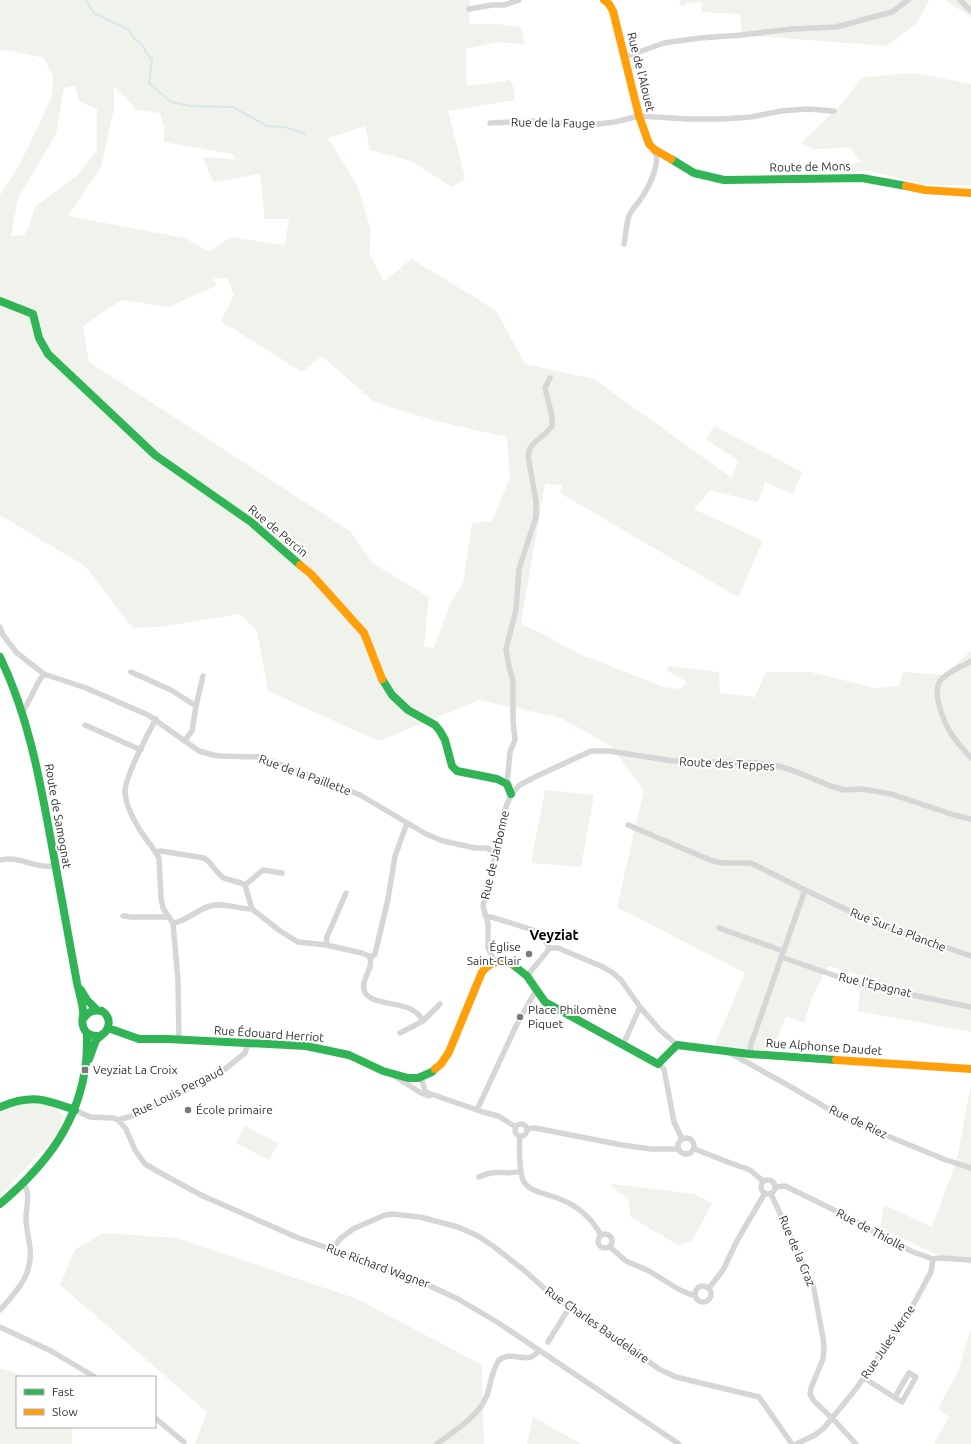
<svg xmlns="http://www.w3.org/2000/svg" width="971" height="1444" font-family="Ubuntu,sans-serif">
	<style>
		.green { fill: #f0f2ec; fill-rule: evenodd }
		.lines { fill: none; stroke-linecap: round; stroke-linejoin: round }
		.stream { stroke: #d8e7eb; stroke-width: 2 }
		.street { stroke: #d6d6d6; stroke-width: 5.5 }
		.fast { stroke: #30b455; stroke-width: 8 }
		.slow { stroke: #ff9f0a; stroke-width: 8 }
		.poi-dot { fill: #7a7a7a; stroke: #fff; stroke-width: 1.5 }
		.labels { text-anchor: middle; stroke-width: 4; stroke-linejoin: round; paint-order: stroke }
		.street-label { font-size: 12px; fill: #323232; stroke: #fff }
		.poi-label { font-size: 12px; fill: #323232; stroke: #fff; text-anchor: start }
		.quarter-label { font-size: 14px; font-weight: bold; fill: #000; stroke: #fff }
	</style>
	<rect width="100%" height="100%" fill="#fff"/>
	<!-- green -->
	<path class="green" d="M0,0H470L469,24H497L521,27L525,45L498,42L466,49L467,86L510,80L514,89L515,100L448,111L465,178L452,187L411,161L370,150L365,126L328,138L357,185L371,230L369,253L384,282L411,259L471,295L496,311L525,364L594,379L732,478L738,460L706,439L714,426L802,472L793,494L765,482L758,502L710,490L694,509L763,541L738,597L560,493L562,485L545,484L521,622L523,625L543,634L577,653L664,687L680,689L687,682L666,670L671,666L719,672L720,693L755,697L766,672H810L875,688L899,686L903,672L944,675L971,651V1032L858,1011L861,976L828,966L812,997L804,1023L786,1016L773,1050L714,1047L745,973L617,907L644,790L610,745L561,718L479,700L379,741L268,691L257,631L240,614L160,627L133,628L85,566L0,515V195L19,166L52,97L53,76L44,58L12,51L0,50ZM75,86L79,101L97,109V150L78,175L35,207L28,229L24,235L11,236L18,198L56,134L64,88ZM114,86L137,110L160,113L164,127V142L233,154L235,159L203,157L213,182L260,174L265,219H289L285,245L231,237L209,252L185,238L68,216L101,167L114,109ZM214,278H227L234,295L221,321L302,372L322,356L373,401L432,420L507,437L510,478L492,521L472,523L463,584L451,602L434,648L424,647L429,597L372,563L351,532L89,362L83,326L121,300L168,307L216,286Z
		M679,0H929L917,23L886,46L742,35L740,14L701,12L702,2L688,3L684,6H681Z
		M945,0H971V17Z
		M915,73L971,84V185H926L870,171L840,173L839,167L861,162L850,148L813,149L801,143L843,103L862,77Z
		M545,790L594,795L581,867L531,863Z
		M971,1085V1264L937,1255L880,1227L884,1205L932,1227L957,1159Z
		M15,1103H33L51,1105L64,1116L54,1138L0,1196V1111Z
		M245,1126L278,1143L269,1160L236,1143Z
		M613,1184L694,1194L712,1203L692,1241L678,1245L631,1217L628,1199L611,1186Z
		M103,1233L176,1238L357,1299L482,1365V1387L484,1444H195L207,1412L60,1285L75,1250Z
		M971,1328V1444H934L949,1417L938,1409L958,1372Z
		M0,1368L28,1377H17V1427H72V1444H0Z
		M533,1417L581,1444H527Z"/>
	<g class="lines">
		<!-- stream -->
		<path class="stream" d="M86,0L94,13L129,30L133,37L143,46L147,54L152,59L149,83L171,102L190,106L233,107L267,126L285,127L305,134"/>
		<!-- street -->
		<path class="street" d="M960,0L971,11
			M469,9L492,5H504L519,0
			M625,57L664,43L700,38L742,35L792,29L836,27L892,12L908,0
			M490,123L531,121L589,125L615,122L639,116L689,119H722L751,117L781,111L807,109L834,111
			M624,244C626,235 626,224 629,216C631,210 637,205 640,200C648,189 661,164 655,151
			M0,627L3,635L17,653L44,674L86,688L148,715L199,751L213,755L220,756L261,757L360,795L426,834L443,841L475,848H487L496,853
			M971,661C961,667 947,672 940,681C931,694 946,728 955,739C960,746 966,752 971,758
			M131,672L171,690L196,706
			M23,712L39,681L44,674
			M156,719C148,733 124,779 125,793C126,804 131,815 137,825C143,837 153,846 159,858L161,898L163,908L173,923L178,981L179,1040
			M85,725L141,750
			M184,741L192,731L196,706L203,676
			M507,784L510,752L515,740L513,720V681L509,667L506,649L516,610L519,569L536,517V501L528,456L530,448L535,442L547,432L552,426V416L545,388L550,378
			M628,825L710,860L722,863H751L805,890L875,923L971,956
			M156,852L161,851L204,858C212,862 215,873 224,878C231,881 238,881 245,885L252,909
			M0,860C18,855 35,869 55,866
			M245,885L263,870L282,873
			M485,915L533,930L544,939L550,948
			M123,916L131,917H168
			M173,923C187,921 196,910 210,906C223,902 238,909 252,909L280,931L298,942L326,945L362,953L369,956C376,968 357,982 366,994C378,1008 413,999 423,1021
			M719,928L783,951
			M326,945L327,937L346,893
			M550,948H558L603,967L613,973L621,980L640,1007L660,1030L677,1045
			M781,957L859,984L971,1007
			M370,958L375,954L388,899L395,856L407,823
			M495,962L488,948V924L483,906L496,853L504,812L511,794L520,785L535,777L591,751H609L673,761L759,763L774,765L789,769L831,786L844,790L862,789L891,794L954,815L971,819
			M527,976L550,948
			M400,1033L423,1021L440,1004
			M623,1045L640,1007
			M730,1053L791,1087L844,1118L946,1160L971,1168
			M750,1054L751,1044L805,890
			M658,1064L664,1069L674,1122L682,1139
			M396,1077L421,1093L429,1096
			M421,1077L425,1091L428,1093L483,1112L498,1116L516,1127
			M75,1110L90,1117L113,1118L118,1120L126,1129L135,1150L145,1164L164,1175L203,1196L296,1237L415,1279L458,1299L497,1322L679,1444
			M477,1110L516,1026L536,990
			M118,1120L135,1115L219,1074L245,1053L248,1043
			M515 1130a6 6 0 1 1 12 0a6 6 0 1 1-12 0Z
			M527,1129L535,1128L622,1145L651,1149H678
			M520,1136C519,1146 519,1174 524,1182C531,1193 549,1194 560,1199C578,1206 592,1219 601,1235
			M678 1146a8 8 0 1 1 16 0a8 8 0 1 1-16 0Z
			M695,1149L725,1161L750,1170L763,1181
			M479,1177C497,1168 505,1176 521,1171
			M761 1187a7 7 0 1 1 14 0a7 7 0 1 1-14 0Z
			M776,1187L785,1186L830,1208L913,1252L933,1259L941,1258L971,1260
			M771,1194L813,1284L823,1338L824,1349L823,1359L811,1388L810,1394L814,1401L833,1419L856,1444
			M598 1241a7 7 0 1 1 14 0a7 7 0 1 1-14 0Z
			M610,1247L626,1261L649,1271L680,1290L692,1295H695
			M332,1249L341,1238L353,1229L385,1215L392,1214L420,1217L458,1227L478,1236L493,1246L525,1271L555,1298L611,1334L659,1369L676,1377L759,1397L792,1444
			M695 1294a8 8 0 1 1 16 0a8 8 0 1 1-16 0Z
			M709,1288L723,1270L738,1239L765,1193
			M0,1310C17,1291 33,1275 30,1248C29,1238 26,1228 26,1218C26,1207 31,1194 24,1185
			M0,1327L51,1351L95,1377
			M548,1342L569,1308
			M864,1378L902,1402L916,1377L909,1373L895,1397
			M155,1418L184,1442
			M437,1444C455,1430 479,1417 487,1395C491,1383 492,1370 499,1360C514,1349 528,1367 539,1350
			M796,1444L815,1435L824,1428L855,1390L906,1318L931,1272L933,1259"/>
		<!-- fast -->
		<path class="fast" d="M671,159L694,173L724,180L862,178L906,186
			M0,301L33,314L39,338L48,354L155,455L251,522L300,565
			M0,657C29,717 40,781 52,846C60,892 69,937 77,983C79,992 82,1001 83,1011C84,1016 81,1021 83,1026C84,1030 87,1034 91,1035C106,1041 116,1020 102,1011C93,1009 88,1012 83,1019
			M382,679L392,695L408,710L435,725L440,731L445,740L452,766L457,771L497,779L507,784L511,794
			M512,964L527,976L545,1002L658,1064L677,1045L750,1054L836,1060
			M81,990L87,1000L97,1010
			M108,1028L139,1039H168L306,1046L349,1055L383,1071L408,1078H418L432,1072L435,1069
			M89,1059L96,1040L102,1035
			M0,1107C31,1094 45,1099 75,1110
			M0,1204C46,1165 79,1123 86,1062C87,1053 87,1043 87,1034"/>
		<!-- slow -->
		<path class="slow" d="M604,0L609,4L613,11L639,116L649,144L655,150L671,159
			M906,186L925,190L971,193
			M300,565L311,574L364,633L382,679
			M836,1060L971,1069
			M435,1069L441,1064L449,1052L482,972C491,961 499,960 512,964"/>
	</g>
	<!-- markers -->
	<g class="poi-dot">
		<circle cx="529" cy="954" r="4"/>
		<circle cx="520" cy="1017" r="4"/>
		<rect x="81" y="1066" width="8" height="8" rx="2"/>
		<circle cx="188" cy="1110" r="4"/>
	</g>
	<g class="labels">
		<!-- street labels -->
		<g class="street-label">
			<text transform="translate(641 72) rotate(76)" y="4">Rue de l'Alouet</text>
			<text transform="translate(553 123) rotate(1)" y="4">Rue de la Fauge</text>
			<text transform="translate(810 167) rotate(-1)" y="4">Route de Mons</text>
			<text transform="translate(278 531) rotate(40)" y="4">Rue de Percin</text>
			<text transform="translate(727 764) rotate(3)" y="4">Route des Teppes</text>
			<text transform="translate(305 775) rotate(20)" y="4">Rue de la Paillette</text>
			<text transform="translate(58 816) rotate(80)" y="4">Route de Samognat</text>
			<text transform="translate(495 855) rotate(-77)" y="4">Rue de Jarbonne</text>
			<text transform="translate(898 930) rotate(21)" y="4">Rue Sur La Planche</text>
			<text transform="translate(875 985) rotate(13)" y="4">Rue l'Epagnat</text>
			<text transform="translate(269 1034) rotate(4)" y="4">Rue Édouard Herriot</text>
			<text transform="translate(824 1047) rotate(4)" y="4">Rue Alphonse Daudet</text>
			<text transform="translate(178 1092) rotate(-26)" y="4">Rue Louis Pergaud</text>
			<text transform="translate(858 1122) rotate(25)" y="4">Rue de Riez</text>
			<text transform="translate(871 1230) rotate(28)" y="4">Rue de Thiolle</text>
			<text transform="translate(797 1251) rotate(67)" y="4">Rue de la Craz</text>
			<text transform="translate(378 1266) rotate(20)" y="4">Rue Richard Wagner</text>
			<text transform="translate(597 1325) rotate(35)" y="4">Rue Charles Baudelaire</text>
			<text transform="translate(888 1342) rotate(-56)" y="4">Rue Jules Verne</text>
		</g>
		<!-- poi labels -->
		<g class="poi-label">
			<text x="521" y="951" text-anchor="end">Église<tspan x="521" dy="14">Saint-Clair</tspan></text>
			<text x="528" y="1014">Place Philomène<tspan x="528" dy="14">Piquet</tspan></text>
			<text x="93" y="1074">Veyziat La Croix</text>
			<text x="196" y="1114">École primaire</text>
		</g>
		<!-- quarter labels -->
		<g class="quarter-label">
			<text x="554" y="940">Veyziat</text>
		</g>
	</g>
	<!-- legend -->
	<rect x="16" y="1376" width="140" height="52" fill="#ffffff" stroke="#adadad"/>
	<rect x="24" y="1389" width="20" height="6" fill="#30b455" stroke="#adadad"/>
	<text x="52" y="1396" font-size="12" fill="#323232">Fast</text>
	<rect x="24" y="1409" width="20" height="6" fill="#ff9f0a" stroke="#adadad"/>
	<text x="52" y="1416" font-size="12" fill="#323232">Slow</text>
</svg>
